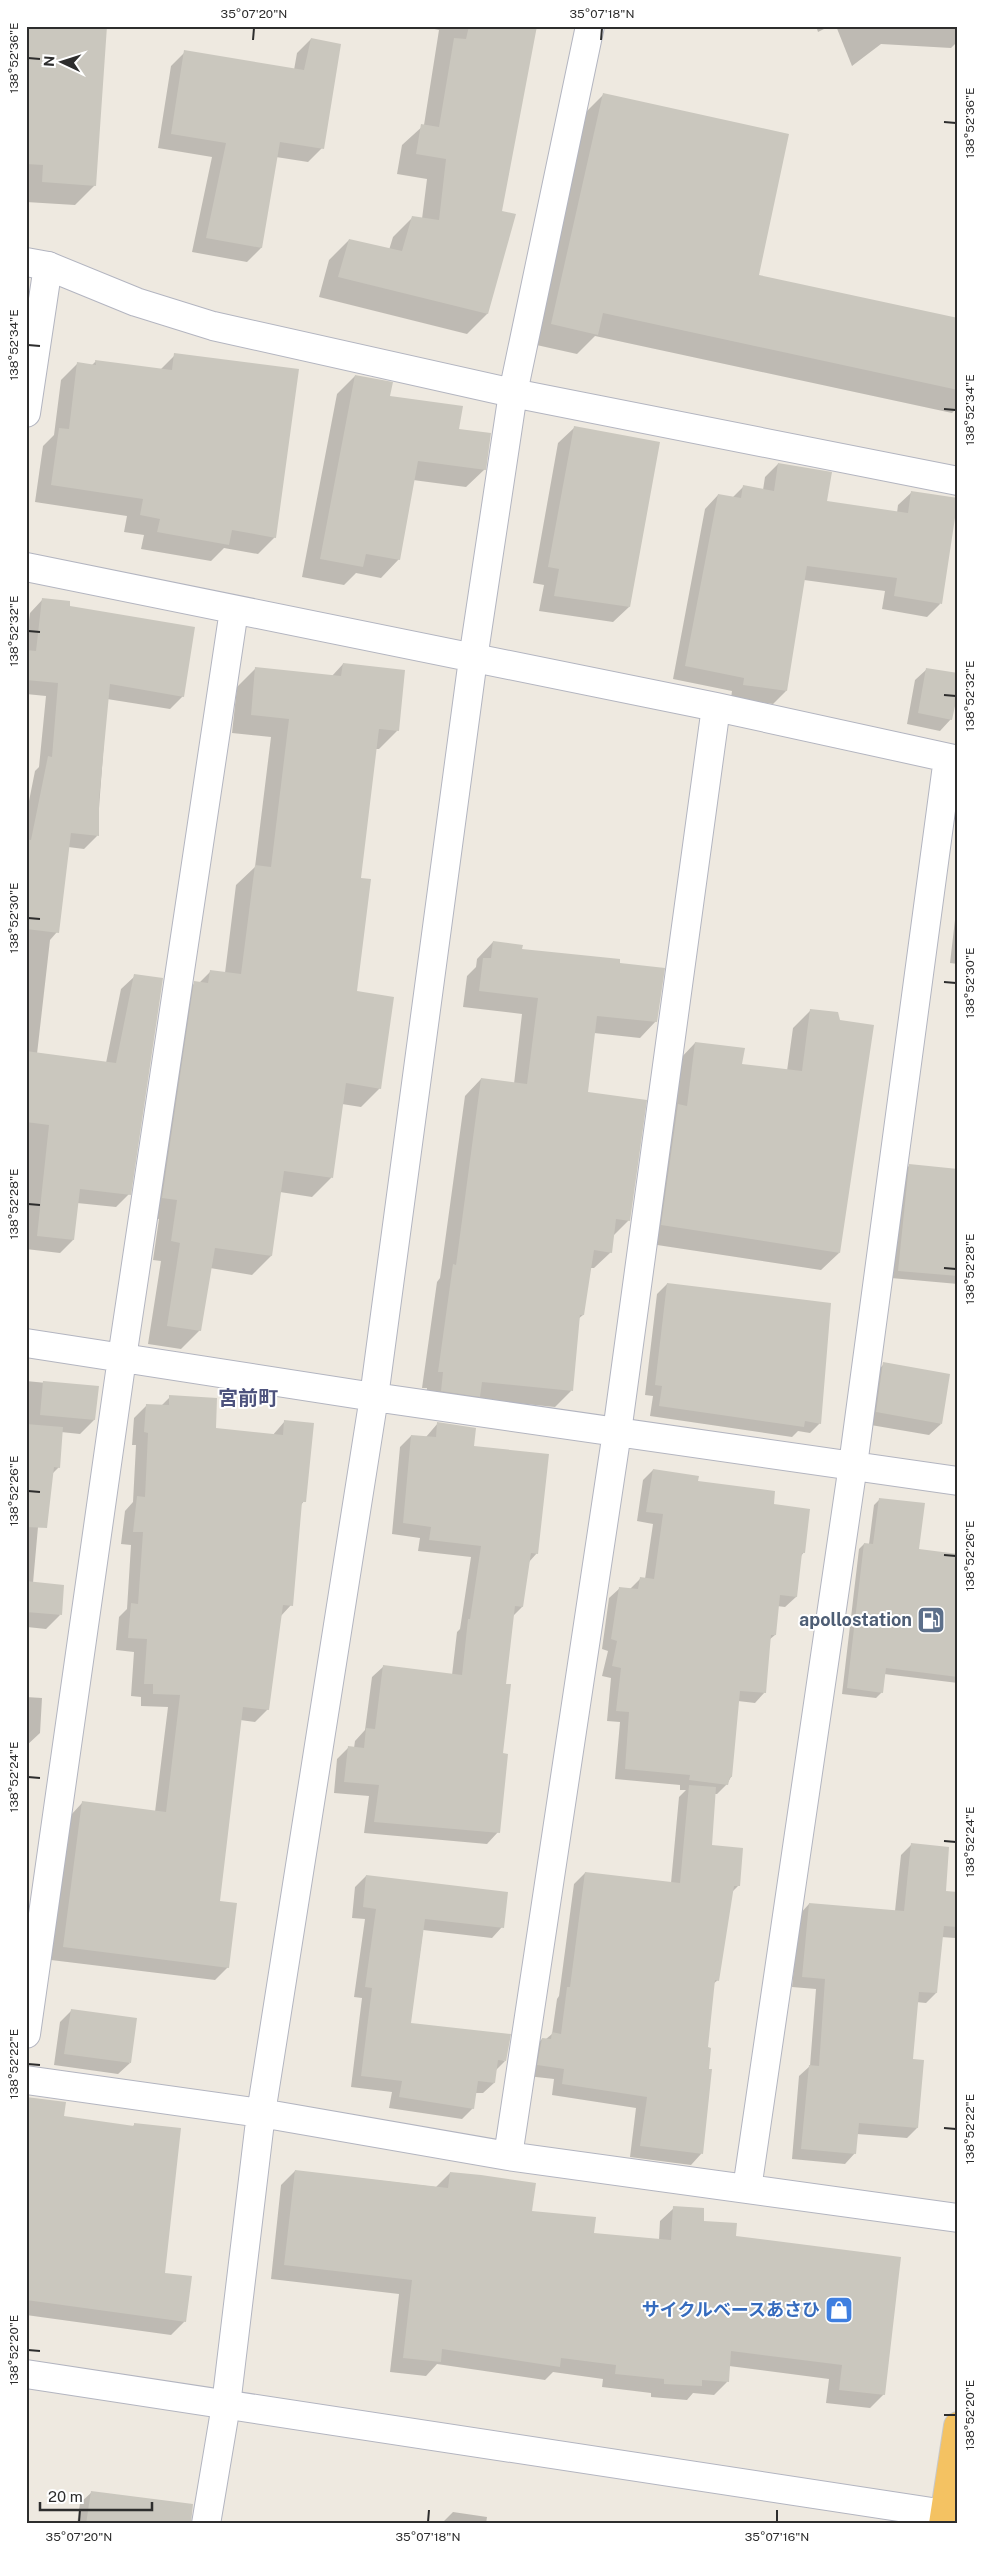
<svg xmlns="http://www.w3.org/2000/svg" width="984" height="2550" font-family="'Public Sans','Noto Sans JP',sans-serif">
	<style>
		.shadow { fill: #0003 }
		.building { fill: #cac7be }
		.lines { fill: none; stroke-linecap: round; stroke-linejoin: round }
		.minor-casing { stroke: #b3b5c0; stroke-width: 30 }
		.tertiary-casing { stroke: #b3b5c0; stroke-width: 30 }
		.trunk-casing { stroke: #c8c8c8; stroke-width: 30 }
		.minor { stroke: #fff; stroke-width: 28 }
		.tertiary { stroke: #fff; stroke-width: 28 }
		.trunk { stroke: #f4c262; stroke-width: 28 }
		.ticks { fill: none; stroke: #2d2d2d; stroke-width: 2 }
		.labels { text-anchor: middle; stroke-width: 4; stroke-linejoin: round; paint-order: stroke }
		.service-label { font-size: 18px; font-weight: bold; fill: #4e5e75; stroke: #fff; text-anchor: end }
		.shop-label { font-size: 18px; font-weight: bold; fill: #366cbe; stroke: #fff; text-anchor: end }
		.quarter-label { font-size: 20px; font-weight: bold; fill: #4e537d; stroke: #fff }
		.neatline { fill: none; stroke: #2d2d2d; stroke-width: 2 }
		.ticks-label { font-size: 12px; text-anchor: middle; fill: #2d2d2d }
	</style>
	<rect width="100%" height="100%" fill="#eee9e0"/>
	<!-- shadow -->
	<path class="shadow" d="M26,26L95,185L75,205L26,202Z
		M421,26H536L501,212L514,215L487,314L467,334L319,297L329,260L349,240L389,250L393,237L413,217L422,219L427,179L397,174L402,145L424,125L439,30Z
		M816,26H830L818,32Z
		M836,26H958V41L951,48L881,44L852,66Z
		M311,39L322,148L308,162L276,157L261,248L247,262L192,252L212,157L158,148L171,66L185,52L294,70L297,53Z
		M604,94L757,276L958,319V407L952,413L595,336L577,354L532,344L583,115Z
		M175,355L275,537L258,554L224,548L211,561L141,549L144,535L124,532L127,516L35,502L43,446L54,435L61,380L78,363L91,366L96,361L160,370Z
		M355,376L389,397L458,430L485,469L466,487L413,480L399,559L381,578L356,573L344,585L302,577L337,394Z
		M574,428L629,607L613,622L539,611L544,585L533,583L558,443Z
		M778,464L826,502L897,513L898,505L912,492L940,604L927,617L882,609L885,591L804,580L786,691L773,704L731,698L732,691L673,679L705,509L718,495L732,498L744,486L763,490L765,477Z
		M43,599L69,607L183,696L170,709L107,699L97,836L84,849L68,847L57,932L50,940L37,1054L106,1063L121,989L135,976L129,1194L116,1207L77,1203L73,1240L60,1253L26,1249V816L35,771L39,767L46,696L26,694V642L30,613Z
		M343,664L398,730L379,749H375L360,879L355,992L380,1088L361,1107L342,1104L331,1178L312,1197L280,1192L271,1256L252,1275L210,1268L200,1330L181,1349L148,1344L161,1261L153,1260L159,1219L143,1217L176,1002L195,983H199L211,971L225,973L236,885L255,867L271,737L232,733L237,687L256,668L332,676Z
		M927,669L951,719L940,731L907,724L915,680Z
		M958,894V964L950,963Z
		M493,942L521,950L619,964L656,1021L640,1038L594,1033L587,1093L629,1220L613,1236L611,1252L594,1268H590L583,1315L578,1319L571,1391L555,1407L476,1399L425,1407L427,1388H422L437,1282L440,1278L465,1096L481,1079L514,1084L522,1014L463,1007L467,976L476,967L477,959Z
		M811,1010L839,1253L821,1270L644,1243L678,1061L695,1043L741,1065L787,1071L793,1028Z
		M910,1165L958,1170V1284L891,1278L902,1173Z
		M667,1284L820,1423L810,1433L798,1431L792,1437L650,1416L653,1396L645,1395L657,1294Z
		M884,1364L941,1424L929,1435L865,1424L873,1375Z
		M26,1381L98,1388L94,1420L80,1434L61,1432L59,1467L52,1474L38,1527L33,1583L60,1615L46,1629L27,1627L26,1650Z
		M170,1397L214,1430L272,1436L285,1421L304,1501L301,1505L291,1605L280,1617L268,1709L255,1722L240,1720L219,1902L228,1967L215,1980L51,1960L70,1816L82,1803L155,1812L168,1707L141,1706V1697L131,1696L134,1652L116,1650L119,1617L127,1609L131,1545L121,1544L125,1511L133,1502L136,1445H132L134,1418L147,1405L161,1406Z
		M438,1423L473,1447L537,1553L529,1562L522,1607L513,1616L505,1685L498,1832L487,1844L364,1833L369,1796L334,1793L337,1759L348,1748H354L355,1741L365,1730L372,1677L384,1666L452,1675L457,1632L460,1629L471,1557L418,1551L420,1538L392,1534L400,1447L411,1436L426,1437Z
		M653,1470L772,1505L804,1552L801,1556L796,1597L785,1607L777,1606L775,1635L769,1640L765,1692L755,1703L738,1701L731,1777L727,1784L717,1794H714L710,1846L738,1886L731,1893L718,1980L713,1984L707,2048L701,2154L691,2165L630,2157L636,2108L552,2095L554,2079L527,2076L531,2050L542,2039H546L552,2034L557,1999L559,1996L574,1884L585,1873L671,1883L679,1797L686,1790H680V1785L615,1779L620,1722L607,1721L611,1678L602,1676L608,1651L602,1649L609,1598L620,1588L630,1589L640,1579H645L653,1524L637,1521L643,1480Z
		M880,1499L918,1550L958,1555V1683L884,1674L882,1692L876,1698L842,1694L859,1549L864,1544H869L874,1505Z
		M26,1697L42,1698L40,1733L26,1746Z
		M911,1845L944,1892L958,1894V1936L955,1938L941,1937L936,1993L926,2003L916,2002L911,2060L917,2128L907,2138L857,2134L855,2153L845,2164L792,2159L799,2076L810,2066L816,1989L792,1987L799,1915L809,1904L895,1911L901,1855Z
		M366,1876L502,1927L492,1938L423,1930L410,2024L505,2061L495,2071L494,2083L483,2093H475L473,2108L462,2119L389,2108L392,2092L351,2087L362,1998L354,1997L365,1919L352,1918L355,1887Z
		M72,2010L130,2063L118,2074L54,2065L60,2022Z
		M26,2098L62,2117L132,2127L135,2124L164,2274L185,2321L171,2335L26,2315Z
		M295,2171L436,2187L450,2173L531,2212L593,2234L659,2240L660,2221L674,2208L735,2238L884,2394L870,2408L826,2403L829,2379L729,2366L727,2382L714,2395L693,2393L687,2400L651,2397V2393L602,2387L603,2379L553,2372L545,2380L437,2364L426,2376L390,2372L399,2294L271,2279L281,2185Z
		M92,2492L167,2524H77L80,2503Z
		M453,2512L487,2517L486,2524H441Z"/>
	<!-- building -->
	<path class="building" d="M26,26H107L96,186L42,182L43,165L26,164Z
		M469,26H537L502,211L516,214L488,314L338,277L349,239L402,251L412,216L439,220L446,159L416,154L421,124L439,127L454,38L466,39Z
		M311,38L341,44L324,149L280,142L262,248L206,238L226,143L171,134L184,50L304,70Z
		M603,93L789,134L759,275L958,318V390L603,313L598,335L551,324Z
		M174,353L299,369L276,538L232,530L229,545L157,532L160,519L140,515L143,499L51,485L59,428L69,429L77,362L96,365L95,360L172,370Z
		M355,375L393,382L390,396L463,406L459,429L491,433L486,470L418,461L400,560L366,554L363,567L320,559Z
		M574,426L660,442L630,607L554,596L559,569L548,567Z
		M778,463L832,472L827,501L908,513L911,491L958,498L942,604L894,596L897,578L807,566L787,691L743,685L744,678L685,666L718,494L741,498L743,485L774,491Z
		M42,598L70,601V606L195,627L184,697L110,684L99,800V836L71,833L59,933L26,929V839L31,840L48,756L52,757L58,683L26,680V650L36,651Z
		M343,663L405,670L399,731L379,729L361,878L371,879L357,991L394,997L381,1089L346,1083L333,1178L284,1171L272,1256L215,1248L201,1331L167,1326L180,1243L171,1241L177,1200L162,1198L194,981L208,983L210,970L241,974L255,865L271,867L289,719L251,715L255,667L341,676Z
		M926,668L958,673V692L952,720L918,713Z
		M493,941L523,945L522,949L620,959V963L665,968L657,1022L597,1016L588,1092L647,1100L630,1221L616,1219L612,1253L594,1250L584,1315H580L573,1391L482,1382L480,1397L441,1391L443,1372H438L453,1264L456,1265L481,1078L527,1084L538,998L479,991L483,958H491Z
		M134,974L163,978L131,1195L80,1189L74,1240L37,1236L49,1125L26,1122V1051L116,1063Z
		M810,1009L838,1012L840,1020L874,1025L840,1253L661,1225L678,1104L687,1106L695,1042L745,1048L742,1064L802,1071Z
		M909,1164L958,1169V1276L898,1271Z
		M667,1283L831,1303L821,1424L805,1421L804,1427L659,1406L662,1386L655,1385Z
		M883,1362L950,1374L942,1424L876,1412Z
		M43,1381L99,1386L95,1420L40,1415Z
		M169,1395L217,1398L216,1428L283,1435L284,1420L314,1423L306,1502H302L293,1606L283,1605L269,1710L243,1707L220,1901L237,1903L229,1968L63,1947L82,1801L166,1812L180,1695L153,1694V1684H144L147,1639L128,1638L131,1603L138,1604L143,1532H133L137,1496L145,1497L148,1433L144,1432L146,1404L169,1405Z
		M437,1422L476,1428L474,1446L549,1454L538,1554L531,1553L523,1607L515,1606L506,1684H511L503,1753L508,1754L500,1833L374,1822L379,1785L344,1782L348,1746L364,1748L366,1728L375,1729L383,1665L462,1675L468,1619H470L481,1546L429,1540L431,1527L403,1523L411,1435L436,1437Z
		M26,1424L63,1427L60,1468L54,1467L47,1528L26,1527Z
		M653,1469L699,1476L698,1481L775,1491L774,1504L810,1509L805,1553H802L797,1597L780,1595L776,1635H771L766,1693L740,1691L732,1777H730L728,1785L689,1780L690,1775L625,1769L629,1712L616,1711L621,1668L612,1666L617,1641L611,1639L619,1587L638,1589L640,1577L654,1579L663,1514L646,1512Z
		M879,1498L925,1503L919,1549L958,1554V1677L886,1668L883,1693L847,1688L864,1543L873,1544Z
		M26,1581L64,1585L62,1615L26,1612Z
		M689,1785L716,1787L712,1845L743,1848L740,1886H734L719,1981L715,1980L708,2047L711,2048L709,2069H712L703,2154L640,2146L647,2097L562,2084L564,2069L537,2065L542,2038L551,2039L552,2032L561,2034L567,1987H570L585,1872L680,1883Z
		M911,1843L949,1847L946,1891L958,1892V1927L944,1926L937,1993L919,1992L913,2059L924,2060L918,2128L859,2123L856,2154L801,2149L809,2065L819,2066L825,1979L802,1977L809,1903L904,1911Z
		M366,1875L508,1892L504,1928L425,1919L411,2023L511,2034L506,2061L498,2060L495,2083L478,2081L474,2109L399,2097L402,2081L361,2076L372,1988L365,1987L376,1909L363,1907Z
		M71,2009L137,2018L131,2063L64,2054Z
		M26,2097L66,2102L64,2116L134,2126V2123L181,2128L165,2273L192,2276L186,2322L26,2300Z
		M295,2170L448,2188L450,2172L481,2175L536,2183L532,2211L596,2217L594,2233L671,2240L673,2206L704,2208V2221L737,2223L736,2236L901,2257L885,2395L839,2390L842,2365L731,2351L729,2382L702,2380V2386L664,2384V2379L615,2374L616,2365L561,2358L560,2367L442,2349L441,2362L403,2358L412,2280L284,2265Z
		M91,2491L193,2504L191,2524H86Z"/>
	<g class="lines">
		<defs>
			<path id="minor" d="M26,413L48,266L136,302L213,326L513,393L958,481
				M26,567L716,707L958,760
				M26,1343L374,1397L958,1481
				M26,2034L122,1358L234,610
				M26,2080L261,2113L508,2156L958,2218
				M508,2156L617,1432L716,707
				M747,2189L853,1465L948,758
				M206,2524L226,2405L261,2113L374,1397L473,659L513,393L590,26"/>
			<path id="tertiary" d="M26,262L48,266
				M26,2374L958,2516"/>
			<path id="trunk" d="M943,2524L958,2426"/>
		</defs>
		<!-- minor casing -->
		<use href="#minor" class="minor-casing"/>
		<!-- tertiary casing -->
		<use href="#tertiary" class="tertiary-casing"/>
		<!-- trunk casing -->
		<use href="#trunk" class="trunk-casing"/>
		<!-- minor -->
		<use href="#minor" class="minor"/>
		<!-- tertiary -->
		<use href="#tertiary" class="tertiary"/>
		<!-- trunk -->
		<use href="#trunk" class="trunk"/>
	</g>
	<!-- ticks -->
	<path class="ticks" d="M253,40L254,28M601,40L602,28M28,58L40,59M944,122L956,123M28,345L40,346M944,409L956,410M28,631L40,632M944,695L956,696M28,918L40,919M944,982L956,983M28,1204L40,1205M944,1268L956,1269M28,1491L40,1492M944,1555L956,1556M28,1777L40,1778M944,1841L956,1842M28,2064L40,2065M944,2128L956,2129M28,2350L40,2351M944,2415H956M79,2522L80,2510M428,2522L429,2510M777,2522V2510"/>
	<!-- icons -->
	<defs>
		<symbol id="fuel-square" viewBox="-11 -11 22 22"><rect x="-9" y="-9" width="18" height="18" rx="4" fill="#5c6f8a" stroke="#fff"/><path d="M-5.5-6h7V0h2V4h1.3V-2.5L3-4.5l.8-.8L6-3V5H2.5V1h-1V6h-7ZM-4.2-4.7v3.2H.2V-4.7Z" fill="#fff"/></symbol>
		<symbol id="shop-square" viewBox="-11 -11 22 22"><rect x="-9" y="-9" width="18" height="18" rx="4" fill="#3f7fe0" stroke="#fff"/><path d="M-5-2.5h2.3a2.7 3.5 0 0 1 5.4 0H5L5.5 6h-11ZM-1.5-2.5h3a1.5 2.3 0 0 0-3 0Z" fill="#fff"/></symbol>
	</defs>
	<g fill-rule="evenodd">
		<use href="#fuel-square" x="915" y="1604" width="32" height="32"/>
		<use href="#shop-square" x="823" y="2294" width="32" height="32"/>
	</g>
	<g class="labels">
		<!-- service labels -->
		<g class="service-label">
			<text x="912" y="1626">apollostation</text>
		</g>
		<!-- shop labels -->
		<g class="shop-label">
			<text x="820" y="2316">サイクルベースあさひ</text>
		</g>
		<!-- quarter labels -->
		<g class="quarter-label">
			<text x="248" y="1405">宮前町</text>
		</g>
	</g>
	<!-- border -->
	<rect width="984" height="2550" fill="none" stroke="#ffffff" stroke-width="55"/>
	<!-- north arrow -->
	<g transform="translate(62 62) rotate(274)" stroke="#ffffff" stroke-width="4" paint-order="stroke">
	<path d="M0-4L9 19L0 12L-9 19Z" fill="#2d2d2d"/>
	<text y="-8" font-size="14" font-weight="bold" text-anchor="middle" fill="#2d2d2d">N</text>
	</g>
	<!-- scale -->
	<path d="M40 2502v8h112v-8" fill="none" stroke="#2d2d2d" stroke-width="2.5"/>
	<text x="48" y="2502" font-size="15" fill="#2d2d2d" stroke="#ffffff" stroke-width="4" paint-order="stroke">20 m</text>
	<rect x="28" y="28" width="928" height="2494" class="neatline"/>
	<g class="ticks-label">
		<text x="254" y="18">35°07'20"N</text>
		<text x="602" y="18">35°07'18"N</text>
		<text transform="translate(14 58) rotate(-90)" y="4">138°52'36"E</text>
		<text transform="translate(970 123) rotate(-90)" y="4">138°52'36"E</text>
		<text transform="translate(14 345) rotate(-90)" y="4">138°52'34"E</text>
		<text transform="translate(970 410) rotate(-90)" y="4">138°52'34"E</text>
		<text transform="translate(14 631) rotate(-90)" y="4">138°52'32"E</text>
		<text transform="translate(970 696) rotate(-90)" y="4">138°52'32"E</text>
		<text transform="translate(14 918) rotate(-90)" y="4">138°52'30"E</text>
		<text transform="translate(970 983) rotate(-90)" y="4">138°52'30"E</text>
		<text transform="translate(14 1204) rotate(-90)" y="4">138°52'28"E</text>
		<text transform="translate(970 1269) rotate(-90)" y="4">138°52'28"E</text>
		<text transform="translate(14 1491) rotate(-90)" y="4">138°52'26"E</text>
		<text transform="translate(970 1556) rotate(-90)" y="4">138°52'26"E</text>
		<text transform="translate(14 1777) rotate(-90)" y="4">138°52'24"E</text>
		<text transform="translate(970 1842) rotate(-90)" y="4">138°52'24"E</text>
		<text transform="translate(14 2064) rotate(-90)" y="4">138°52'22"E</text>
		<text transform="translate(970 2129) rotate(-90)" y="4">138°52'22"E</text>
		<text transform="translate(14 2350) rotate(-90)" y="4">138°52'20"E</text>
		<text transform="translate(970 2415) rotate(-90)" y="4">138°52'20"E</text>
		<text x="79" y="2541">35°07'20"N</text>
		<text x="428" y="2541">35°07'18"N</text>
		<text x="777" y="2541">35°07'16"N</text>
	</g>
</svg>
